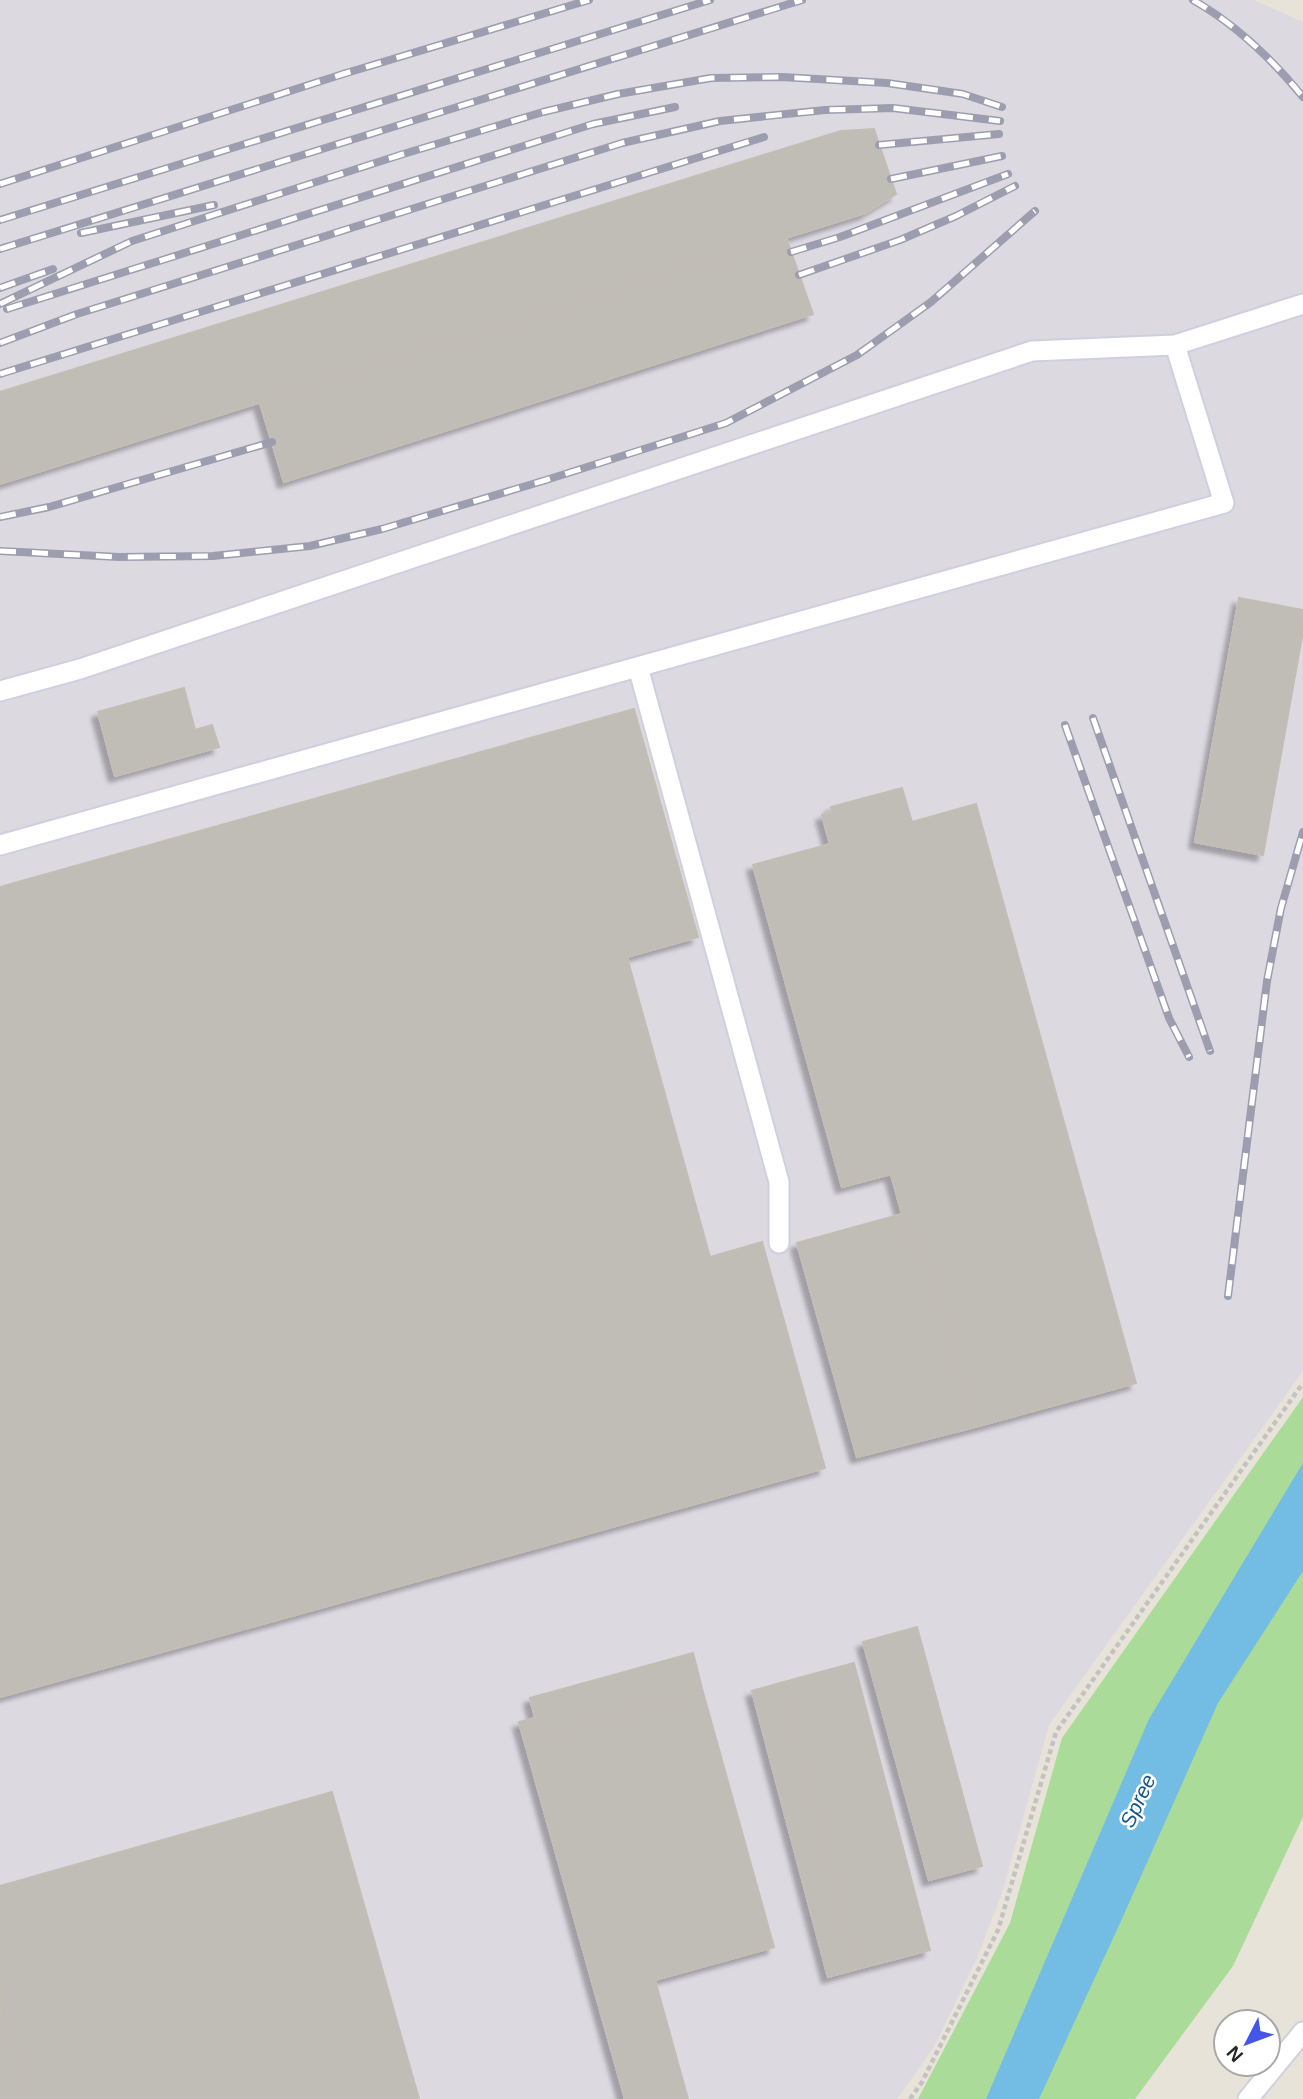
<svg xmlns="http://www.w3.org/2000/svg" width="1303" height="2099" font-family="Arial,sans-serif">
	<style>
		.industrial { fill: #dcd9e1 }
		.green { fill: #aadb99 }
		.water { fill: #73bce3 }
		.building { fill: #c0bcb6; stroke: #c3beb3; stroke-width: 2; filter: url(#shadow) }
		.lines { fill: none; stroke-linecap: round; stroke-linejoin: round }
		.lane-casing { stroke: #ced0df; stroke-width: 23 }
		.path { stroke: #c2c2c2; stroke-width: 4.5; stroke-dasharray: 5 3.5; stroke-linecap: butt }
		.lane { stroke: #fff; stroke-width: 19 }
		.rail-casing { stroke: #9c9eaf; stroke-width: 8 }
		.rail { stroke: #fff; stroke-width: 5; stroke-dasharray: 16; stroke-linecap: butt }
		.labels { text-anchor: middle; stroke-width: 5; stroke-linejoin: round; paint-order: stroke }
		.water-label { font-size: 21px; font-style: italic; fill: #185989; stroke: #fff }
	</style>
	<defs>
		<filter id="shadow"><feDropShadow dx="-6" dy="6" stdDeviation="2" flood-color="#0004"/></filter>
	</defs>
	<rect width="100%" height="100%" fill="#e8e3d9"/>
	<!-- industrial -->
	<path class="industrial" d="M0,0H1254L1303,22V1371L1049,1725L1002,1893L977,1958L934,2047L897,2099H0Z"/>
	<!-- green -->
	<path class="green" d="M1303,1397V1817L1233,1966L1135,2099H918L1010,1923L1062,1738Z"/>
	<!-- water -->
	<path class="water" d="M1303,1463V1571L1218,1703L1121,1921L1039,2099H986L1149,1719Z"/>
	<!-- building -->
	<path class="building" d="M874,129L896,194L865,213L0,484V392L841,131Z
		M786,237L813,314L284,482L260,403Z
		M1239,598L1303,610V631L1263,855L1195,842Z
		M184,688L195,730L212,725L219,747L115,776L98,712Z
		M634,709L698,937L627,957L710,1257L762,1242L825,1468L0,1697V887Z
		M902,788L912,822L976,804L1136,1383L975,1427L922,1237L909,1240L891,1174L842,1187L753,865L830,844L822,815L832,812L831,807Z
		M902,1214L909,1240L922,1237L975,1427L857,1457L797,1243Z
		M917,1627L982,1866L929,1880L863,1642Z
		M693,1653L703,1692L540,1737L530,1698Z
		M854,1663L930,1950L857,1969L780,1683Z
		M780,1683L857,1969L828,1977L752,1691Z
		M703,1692L774,1947L655,1980L688,2099H625L519,1722L535,1718L540,1737Z
		M332,1792L419,2099H32L0,1987V1886Z
		M0,1987L32,2099H0Z"/>
	<g class="lines">
		<defs>
			<path id="lane" d="M638,667L779,1182V1243
				M0,691L80,669L1032,351L1175,345
				M0,845L1224,503L1175,345L1303,304
				M1248,2099L1303,2032"/>
		</defs>
		<!-- lane casing -->
		<use href="#lane" class="lane-casing"/>
		<!-- path -->
		<path class="path" d="M910,2099L922,2082L998,1930L1056,1732L1303,1383"/>
		<!-- lane -->
		<use href="#lane" class="lane"/>
		<defs>
			<path id="rail" d="M1193,0C1235,24 1272,59 1303,97
				M879,145L999,134
				M891,179L1002,156
				M0,184L343,74L589,0
				M0,220L710,0
				M81,233L214,205
				M0,249L802,0
				M791,252L840,237L1008,174
				M799,275L900,240L956,216L1015,186
				M0,288L53,269
				M0,304L132,241L400,155L543,112L618,94L711,78L782,77L887,83L963,94L1002,107
				M7,309L593,124L675,107
				M0,343L77,314L622,143L720,121L825,110L893,108L1000,121
				M0,374L764,137
				M0,517L49,507L272,442
				M0,551L119,557L213,556L310,546L382,529L546,480L726,423L857,355L931,302L1035,211
				M1093,718L1210,1051
				M1065,725L1169,1018L1189,1057
				M1228,1296L1267,981L1281,908L1303,832"/>
		</defs>
		<!-- rail casing -->
		<use href="#rail" class="rail-casing"/>
		<!-- rail -->
		<use href="#rail" class="rail"/>
	</g>
	<g class="labels">
		<!-- water labels -->
		<g class="water-label">
			<text transform="translate(1138 1801) rotate(-65)" y="7">Spree</text>
		</g>
	</g>
	<!-- north arrow -->
	<g transform="translate(1247 2043) rotate(228)"><circle r="33" fill="#ffffff" stroke="#a8a8a8" stroke-width="2"/>
	<path d="M0-5L12 26L0 18L-12 26Z" fill="#4456e9"/>
	<text y="-10" font-size="19" font-weight="bold" text-anchor="middle" fill="#262626">N</text>
	</g>
</svg>
